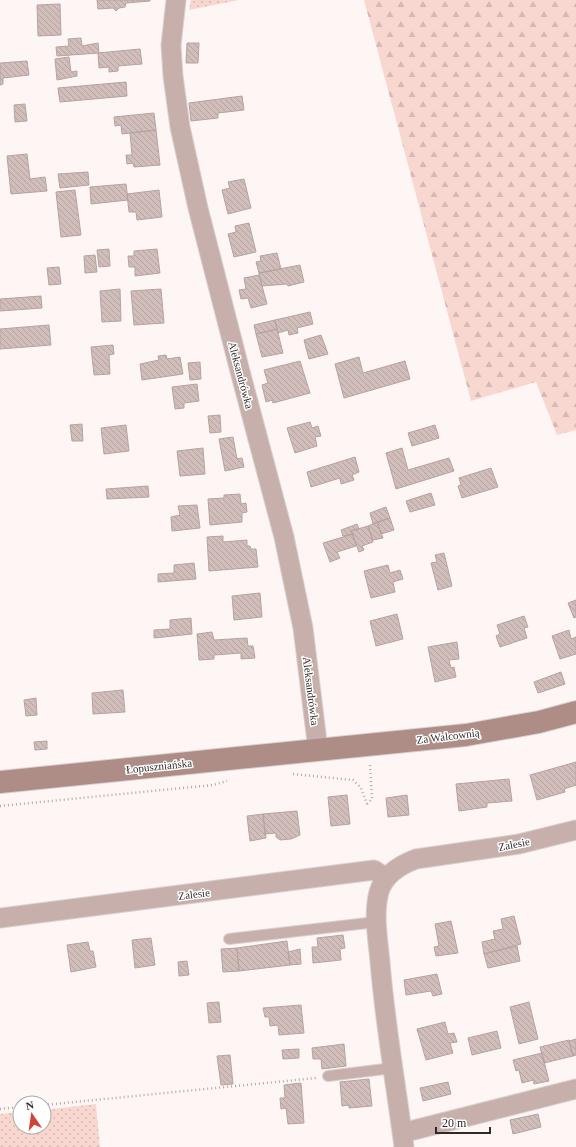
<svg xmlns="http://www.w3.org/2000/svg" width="576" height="1147" font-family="'Times New Roman',serif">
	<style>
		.grass { fill: url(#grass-dots) }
		.forest { fill: url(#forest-firs) }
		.building { fill: url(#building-back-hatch); stroke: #b6a3a0 }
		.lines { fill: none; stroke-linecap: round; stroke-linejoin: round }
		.service-casing { stroke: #d9d1cf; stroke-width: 12 }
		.minor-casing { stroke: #d9d1cf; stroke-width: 21 }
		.secondary-casing { stroke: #d9d1cf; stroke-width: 24 }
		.path { stroke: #b1a9a7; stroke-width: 2.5; stroke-dasharray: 1 3; stroke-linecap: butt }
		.service { stroke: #c7b0ac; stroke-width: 10 }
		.minor { stroke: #c7b0ac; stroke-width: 19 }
		.secondary { stroke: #af8d87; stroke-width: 22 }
		.labels { text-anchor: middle; stroke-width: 3; stroke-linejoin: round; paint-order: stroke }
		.street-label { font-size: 11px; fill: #312928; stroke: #fff }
	</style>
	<defs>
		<pattern id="grass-dots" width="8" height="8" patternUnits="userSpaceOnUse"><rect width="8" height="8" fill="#f9d7d1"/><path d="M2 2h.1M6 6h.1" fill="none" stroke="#d6b9b3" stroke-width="1.8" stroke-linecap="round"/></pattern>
		<pattern id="forest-firs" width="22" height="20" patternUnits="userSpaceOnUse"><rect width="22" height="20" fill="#f9d7d1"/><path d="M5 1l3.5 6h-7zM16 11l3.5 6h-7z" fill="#d6b9b3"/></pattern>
		<pattern id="building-back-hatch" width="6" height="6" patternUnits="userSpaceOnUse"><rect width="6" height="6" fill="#d1bebb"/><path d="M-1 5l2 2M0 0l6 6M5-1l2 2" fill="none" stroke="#b4a3a1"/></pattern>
	</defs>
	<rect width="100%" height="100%" fill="#fef6f4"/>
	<!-- grass -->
	<path class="grass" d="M191,0H239L189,10Z
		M96,1104L100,1147H0V1114L20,1112V1127H44V1110Z"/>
	<!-- forest -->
	<path class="forest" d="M364,0H576V430L557,435L536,382L471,401Z"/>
	<!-- building -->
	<path class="building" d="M97,0H150V1L126,3L125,7L119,8L116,11L113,8L98,9Z
		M60,4L61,35L38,36L37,5Z
		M81,38L82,46L98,43L99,53L57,56L56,47L69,46L68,39Z
		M187,43H199L198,63H186Z
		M140,49L142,64L118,66V71L109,72V67L99,68L98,53Z
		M69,57L71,72L77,71V76L57,80L55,59Z
		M27,61L29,75L3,78V84L0,85V63Z
		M126,82L127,96L60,102L58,88Z
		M242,96L244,110L218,113V118L191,121L189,103Z
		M25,104L27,121L15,122L14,105Z
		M154,113L156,130L122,134L121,125L115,126L114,117Z
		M156,130L160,165L134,167L133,163L127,164L126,155H132L130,133Z
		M27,154L30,179L45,177L47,191L11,194L7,156Z
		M88,172L89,185L60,188L58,174Z
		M244,179L251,208L228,214L222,190L230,188L228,182Z
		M126,184L128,200L91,204L90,187Z
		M75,190L81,235L61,237L56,192Z
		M159,190L162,217L137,220L136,212H129L127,194Z
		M249,223L256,252L234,257L228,234L236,232L235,226Z
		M109,249L110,266L99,267L97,250Z
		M157,249L160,273L135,276V267H129L128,256H134V251Z
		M277,253L281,269L259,273L256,262L261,261L260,256Z
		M95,255L97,272L85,273L84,256Z
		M300,265L304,282L288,286L287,284L262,286L259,273Z
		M59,267L61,284L49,285L47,268Z
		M259,275L267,304L251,308L248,298L241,299L239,290L246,289L244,278Z
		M120,289L121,321L102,322L100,291Z
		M161,289L164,323L134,325L131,291Z
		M41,296L42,308L0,311V299Z
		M310,312L313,324L297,328L298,333L289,335L288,330L278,333L275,320Z
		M275,320L277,329L256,334L254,325Z
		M49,325L51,345L0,349V329Z
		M277,329L283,353L262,357L256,334Z
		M321,335L328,354L309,359L304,340Z
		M113,345L114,354L109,355L110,374L94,375L91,347Z
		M166,355L167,359L180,357L183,374L142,380L140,364L159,360L158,356Z
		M359,357L363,373L405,361L410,379L344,398L335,364Z
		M300,361L310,393L273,403L272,400L266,402L262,385L268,383L264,370Z
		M200,362L201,379L190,380L188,363Z
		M197,384L199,401L184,403V408L175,409L172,387Z
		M220,415L221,432L210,433L208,416Z
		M310,422L312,428L318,426L321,436L315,437L317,446L295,453L287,428Z
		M82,424L83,441H72L70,425Z
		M126,425L129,451L104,454L101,428Z
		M435,425L439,438L412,446L408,433Z
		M233,437L237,459L242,458L244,467L225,471L219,439Z
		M203,448L205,474L180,476L177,451Z
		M402,448L408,470L449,458L454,471L396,489L386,453Z
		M355,457L359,472L352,475L354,480L341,484L340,478L311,487L307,472Z
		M491,468L498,487L462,498L458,486L461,485L459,478Z
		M148,486L149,497L107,499L106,489Z
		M431,493L435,505L410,512L406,501Z
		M240,494L241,504L246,503L247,512L242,513V522L210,525L208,499L224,498V495Z
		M197,505L200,528L172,531L171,517L180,515L178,506Z
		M386,507L390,518L373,524L370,513Z
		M390,518L394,530L381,534L377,522Z
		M377,522L383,538L373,540L368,526Z
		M357,524L359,529L351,531L353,534L343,536L341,530Z
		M368,526L373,542L362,546L364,550L359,552L351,531Z
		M353,534L356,546L337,552L340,558L330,562L323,543Z
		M223,536V542L247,540V546H250L251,549H256L258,567L209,571L207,537Z
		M444,553L452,586L438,590L431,563L437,562L435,555Z
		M194,563L196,579L158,582V574L174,573V565Z
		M388,565L390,573L400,570L403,579L393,582L395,592L371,598L364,571Z
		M260,593L262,617L234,620L232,596Z
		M576,600V617L574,618L568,603Z
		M397,614L403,639L376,646L370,621Z
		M524,616L528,627L524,628L527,638L500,647L496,636L500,634L497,625Z
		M191,618L192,634L154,638V630L170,629V620Z
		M569,630L571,639L576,637V654L560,659L552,636Z
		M212,632L214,640L247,638L248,646H253L255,658L241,659V653L214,655V659L199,660L197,634Z
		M457,642L459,659L449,660L451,668L454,667L456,677L435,682L428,647Z
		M561,672L565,684L538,693L534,682Z
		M123,690L125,712L93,714L92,693Z
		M36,698L37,715L26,716L24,700Z
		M47,741V749L35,750L34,742Z
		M576,762V785L564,789L565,792L537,800L530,775Z
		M509,779L512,801L487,803V807L459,811L456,784Z
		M347,795L350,824L331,826L328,797Z
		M407,795L409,815L388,817L386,798Z
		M297,811L300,835L291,839L280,840L276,837V833L265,834L263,814Z
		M263,814L266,838L250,841L247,816Z
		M514,916L521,944L484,954L482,942L495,939L493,931L503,929L501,919Z
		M451,921L458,953L436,956L434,947L439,946L435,924Z
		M343,935L345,948L340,949L341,960L313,963L312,947H318L317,938Z
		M151,938L155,965L135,968L132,940Z
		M287,941L290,965L239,971L237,948Z
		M88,942L90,951H93L96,967L71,972L67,945Z
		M517,946L520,961L488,968L484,954Z
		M237,948L239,971L223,972L221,949Z
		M300,949L301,964L290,965L288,952Z
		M187,961L189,975L179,976L178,962Z
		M437,974L442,994L433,996L431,991L406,995L404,980Z
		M219,1002L221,1022L209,1023L207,1003Z
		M529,1002L538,1039L519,1044L510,1007Z
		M301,1005L304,1033L279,1035L278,1025L270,1026L269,1017H265L263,1008Z
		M445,1022L448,1034L454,1033L457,1042L450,1043L453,1053L426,1060L417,1029Z
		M497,1031L501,1048L472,1055L468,1038Z
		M576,1039V1055L573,1056L569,1041Z
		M569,1040L573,1056L544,1063L540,1047Z
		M344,1044L346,1066L322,1069L321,1059H313L312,1048Z
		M299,1049V1058L283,1059L282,1050Z
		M542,1053L549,1081L534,1084L533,1080L522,1083L519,1070L516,1071L513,1060Z
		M230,1055L233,1084L221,1085L217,1056Z
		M369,1079L372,1106L349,1108V1105L342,1106L340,1082Z
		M448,1082L451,1094L423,1101L420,1088Z
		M301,1083L304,1123L288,1124L286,1108L281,1109L280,1098H285L284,1085Z
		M538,1114L541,1127L513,1134L510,1120Z"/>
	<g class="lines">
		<defs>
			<path id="service" d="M229,939L376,922
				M328,1076L393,1068"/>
			<path id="minor" d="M176,0L171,45L173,76L180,127L198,208L242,379L284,537L303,628L318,750
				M0,918L374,870L386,878
				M402,1133L576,1089
				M404,1147C396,1085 385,1024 380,962C378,939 373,915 379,892C384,875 400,865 416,859L519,844L576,830"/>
			<path id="secondary" d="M0,782L466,735L539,722L576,712"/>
		</defs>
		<!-- service casing -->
		<use href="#service" class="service-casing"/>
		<!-- minor casing -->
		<use href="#minor" class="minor-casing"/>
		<!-- secondary casing -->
		<use href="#secondary" class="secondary-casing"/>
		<!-- path -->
		<path class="path" d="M293,774L353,780L361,788L367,804
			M367,804L372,799L370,765
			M0,806L213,785L227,781
			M44,1105L316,1078
			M0,1109L20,1107"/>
		<!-- service -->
		<use href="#service" class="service"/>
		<!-- minor -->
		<use href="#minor" class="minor"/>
		<!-- secondary -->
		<use href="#secondary" class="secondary"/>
	</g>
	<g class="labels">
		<!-- street labels -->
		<g class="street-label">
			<text transform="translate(241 375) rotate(75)" y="4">Aleksandrówka</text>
			<text transform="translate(311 691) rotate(83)" y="4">Aleksandrówka</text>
			<text transform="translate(448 736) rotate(-7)" y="4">Za Walcownią</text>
			<text transform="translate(159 766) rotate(-6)" y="4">Łopuszniańska</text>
			<text transform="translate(514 844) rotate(-11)" y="4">Zalesie</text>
			<text transform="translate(194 894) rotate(-7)" y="4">Zalesie</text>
		</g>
	</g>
	<!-- north arrow -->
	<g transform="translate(32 1115) rotate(347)"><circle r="19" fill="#ffffff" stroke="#ada9a9"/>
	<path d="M0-3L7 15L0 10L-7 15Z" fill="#d04335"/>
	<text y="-6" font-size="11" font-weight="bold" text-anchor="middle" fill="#312928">N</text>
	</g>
	<!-- scale -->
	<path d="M436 1127v6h54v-6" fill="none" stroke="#312928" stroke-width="2"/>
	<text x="442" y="1127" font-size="12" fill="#312928" stroke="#ffffff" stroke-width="3" paint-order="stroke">20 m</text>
</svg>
